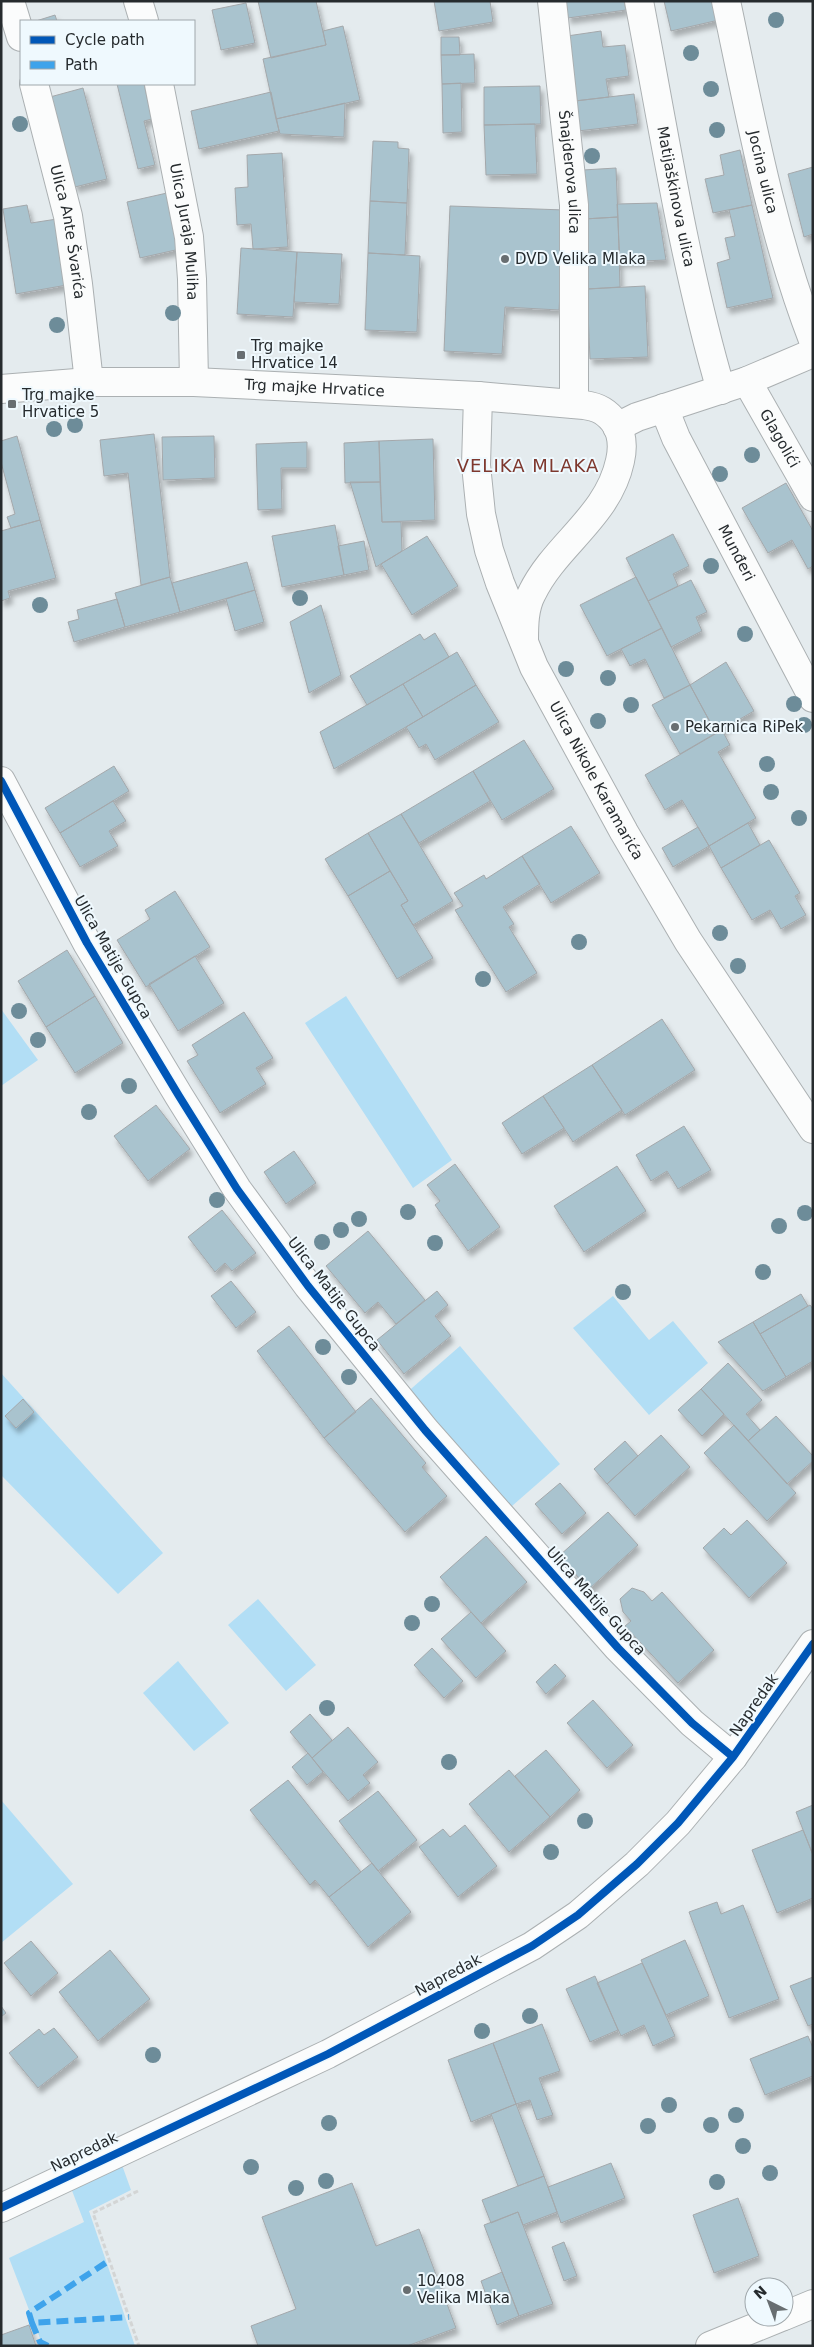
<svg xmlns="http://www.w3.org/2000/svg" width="814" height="2347" font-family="'DejaVu Sans',sans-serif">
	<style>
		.green { fill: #b2def5 }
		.building { fill: #a9c3ce; stroke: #a4a8ab; filter: url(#shadow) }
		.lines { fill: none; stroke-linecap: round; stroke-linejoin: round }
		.street-casing { stroke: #abb0b2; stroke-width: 30 }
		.secondary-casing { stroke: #abb0b2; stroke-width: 30 }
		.path { stroke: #d3d5d5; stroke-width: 3; stroke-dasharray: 5 2.5; stroke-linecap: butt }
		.street { stroke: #fbfcfc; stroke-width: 28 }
		.secondary { stroke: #fbfcfc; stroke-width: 28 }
		.quiet { stroke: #3ea3eb; stroke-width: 6; stroke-dasharray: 12 6; stroke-linecap: butt }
		.cycleway-casing { stroke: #eff9fe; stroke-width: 11 }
		.cycleway { stroke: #0057b8; stroke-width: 8 }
		.tree { fill: #6d8c99 }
		.poi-dot { fill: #686e71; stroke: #eff9fe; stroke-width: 2 }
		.labels { text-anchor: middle; stroke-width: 4; stroke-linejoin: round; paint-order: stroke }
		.street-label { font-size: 15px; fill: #262b2e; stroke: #eff9fe }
		.poi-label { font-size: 15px; fill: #262b2e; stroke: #eff9fe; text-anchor: start }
		.quarter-label { font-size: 18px; letter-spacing: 1px; fill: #7e382e; stroke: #eff9fe }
	</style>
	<defs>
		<filter id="shadow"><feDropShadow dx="3" dy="5.5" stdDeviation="2.5" flood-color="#0004"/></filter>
	</defs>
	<rect width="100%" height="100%" fill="#e4ebee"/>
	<!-- green -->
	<path class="green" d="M346,996L452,1160L413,1188L305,1023Z
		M1,1009L38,1060L1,1086Z
		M613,1296L649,1340L673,1321L708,1363L649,1415L573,1328Z
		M460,1346L560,1464L504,1513L404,1395Z
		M1,1373L163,1553L118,1594L1,1475Z
		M258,1599L316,1665L286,1691L228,1625Z
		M178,1661L229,1723L194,1751L143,1693Z
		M1,1800L73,1884L1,1943Z
		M122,2165L131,2190L89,2211L135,2346H43L9,2258L84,2222L71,2188Z"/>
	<!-- building -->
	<path class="building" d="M258,1H316L326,45L271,58Z
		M434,1H490L493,22L439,31Z
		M566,1H624L626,10L568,18Z
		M664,1H714L719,20L671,31Z
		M246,3L255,43L221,50L212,10Z
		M55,15L57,21H36Z
		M343,26L360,100L276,119L263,59L326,45L323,31Z
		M601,31L603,47L625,45L629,76L606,79L609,97L575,101L567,36Z
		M441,37H459L460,55H441Z
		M474,54L475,83L442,84L441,55Z
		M461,83L462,132L443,133L442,84Z
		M117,84H144L152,119L144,121L155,165L138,169Z
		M540,86L541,124L484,125V87Z
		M83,88L107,179L75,187L50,97Z
		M271,92L279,131L199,149L191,111Z
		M634,94L638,124L578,131L575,101Z
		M345,103L344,137L280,134L276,119Z
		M535,124L537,174L486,175L484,125Z
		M373,141L398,142V148L409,149L407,203L370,201Z
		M740,150L752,205L713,213L705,179L724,175L720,155Z
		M282,153L288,247L253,249L251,224L237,225L235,188L248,187L247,155Z
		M813,167V234L804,237L788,174Z
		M616,168L618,217L584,219L583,170Z
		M167,193L180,249L140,258L127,202Z
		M370,201L407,203L405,255L368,253Z
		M657,203L666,260L620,262L617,204Z
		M27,205L31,223L57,219L67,285L16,294L3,209Z
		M752,205L773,298L727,308L717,263L730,259L725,238L735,236L729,210Z
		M450,206L565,210L559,310L505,307L502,354L444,351Z
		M618,217L620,287L587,289L584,219Z
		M241,248L297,252L293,317L237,314Z
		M297,252L342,254L339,304L294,302Z
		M368,253L420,256L417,332L365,330Z
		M645,286L648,357L590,359L587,289Z
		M154,434L170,577L141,585L128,473L104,476L100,440Z
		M17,436L40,520L11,528L7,517L15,514L1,462V441Z
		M214,436L215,478L163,480L162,437Z
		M433,439L435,520L382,522L379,441Z
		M379,441L380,482L345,483L344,443Z
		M307,442V468H281L282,509L258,510L256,444Z
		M350,482H380L382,522H401L402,551L376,567Z
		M786,483L813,531V566L808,569L792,540L768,553L742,508Z
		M40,520L56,578L8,591L10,598L1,601V531Z
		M335,525L344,575L282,587L272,536Z
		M673,534L689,566L673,574L678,586L648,601L626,558Z
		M427,536L458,586L412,615L381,564Z
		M364,541L369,570L344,575L338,546Z
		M247,562L255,590L180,612L172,583Z
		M170,577L180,612L125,627L115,593Z
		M636,577L662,628L607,656L580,605Z
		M691,580L707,612L696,617L702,631L671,647L648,601Z
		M255,590L264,622L235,631L226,599Z
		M117,599L125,627L74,642L68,622L79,619L77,610Z
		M321,605L341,675L309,693L290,622Z
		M662,628L690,685L664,698L645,659L630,666L621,649Z
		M435,633L449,657L367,705L350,676L420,634L424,640Z
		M457,652L476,685L423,717L403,684Z
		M726,662L754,711L716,733L690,685Z
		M403,684L423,717L334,769L320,732Z
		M476,685L499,722L435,760L426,744L419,748L406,727Z
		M690,685L716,733L680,754L652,705Z
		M722,730L730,745L718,752L756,818L709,846L682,800L665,810L645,775Z
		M524,740L554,789L502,820L473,771Z
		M114,766L129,791L60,833L45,808Z
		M473,771L490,801L419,843L401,814Z
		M113,801L126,821L109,831L118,846L80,867L60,833Z
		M401,814L453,901L413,925L401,905L408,901L368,833Z
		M748,823L760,845L721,868L709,846Z
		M571,826L600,873L551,903L522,856Z
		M698,827L709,846L673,867L662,848Z
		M368,833L390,871L348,896L325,859Z
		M769,840L800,893L795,896L806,915L781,929L770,910L752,920L721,868Z
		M522,856L540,884L503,907L514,924L509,927L537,973L506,992L455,910L463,906L454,893L484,875L486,879Z
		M390,871L408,901L401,905L433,958L397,979L348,896Z
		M175,891L210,947L146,987L117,940L150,919L145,910Z
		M67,950L95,996L46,1027L18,981Z
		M195,956L224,1003L178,1031L149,984Z
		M95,996L123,1043L75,1073L46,1027Z
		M244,1012L273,1058L256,1068L266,1084L220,1113L187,1061L198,1055L192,1045Z
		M662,1019L695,1070L625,1115L592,1065Z
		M592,1065L622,1110L573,1142L543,1096Z
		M543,1096L564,1128L522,1154L502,1123Z
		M156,1105L190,1149L148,1181L114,1136Z
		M684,1126L711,1170L678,1189L667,1171L651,1181L636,1155Z
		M294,1151L316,1183L286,1204L264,1172Z
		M455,1164L500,1227L468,1251L435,1205L440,1201L427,1185Z
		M617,1166L646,1211L584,1252L554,1206Z
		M222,1210L256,1253L232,1271L225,1263L215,1272L188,1237Z
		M368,1231L425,1300L396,1324L378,1302L365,1313L326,1266Z
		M231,1281L256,1312L236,1328L211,1296Z
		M437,1291L448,1305L435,1316L451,1336L404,1374L377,1340Z
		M801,1294L808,1306L760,1334L753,1322Z
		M810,1305L813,1309V1361L786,1377L760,1334Z
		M753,1322L786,1377L763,1391L718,1342Z
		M289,1326L356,1412L324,1438L257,1351Z
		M728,1363L762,1400L746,1414L760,1430L748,1441L701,1389Z
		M701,1389L724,1414L702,1436L678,1410Z
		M371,1398L426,1463L422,1467L447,1496L405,1532L324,1438Z
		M23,1399L34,1412L16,1428L5,1416Z
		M776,1416L813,1456V1461L787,1484L748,1441Z
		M734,1425L796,1493L767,1521L704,1453Z
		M661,1435L690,1467L635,1516L607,1484Z
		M625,1441L638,1456L607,1484L594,1469Z
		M560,1483L586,1513L562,1534L535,1504Z
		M608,1512L638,1545L589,1589L559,1556Z
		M747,1520L787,1563L749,1598L703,1548L724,1528L731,1535Z
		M486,1536L527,1582L481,1623L440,1577Z
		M632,1588L644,1592L652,1601L662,1592L714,1650L678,1683L625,1626L631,1621L623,1612L620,1599Z
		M471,1612L506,1651L476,1678L441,1639Z
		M432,1648L463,1681L444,1698L414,1665Z
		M555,1664L566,1676L546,1694L536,1682Z
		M593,1700L633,1745L607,1768L567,1723Z
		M310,1714L332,1740L312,1758L290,1732Z
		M348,1727L378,1762L363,1775L370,1783L348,1801L312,1758Z
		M546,1750L580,1790L550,1817L515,1776Z
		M308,1753L323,1772L307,1785L292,1767Z
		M509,1770L550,1817L509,1852L469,1804Z
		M288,1780L361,1872L329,1897L315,1880L310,1885L250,1810Z
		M378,1791L417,1840L378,1871L339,1821Z
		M813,1805V1855L796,1812Z
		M465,1825L497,1866L458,1897L419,1847L443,1829L450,1837Z
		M803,1830L813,1855V1898L777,1913L752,1850Z
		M372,1863L411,1912L368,1947L329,1897Z
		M717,1902L721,1914L743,1905L779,1999L729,2018L689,1912Z
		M685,1940L709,1996L666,2015L641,1960Z
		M31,1941L58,1973L31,1996L4,1963Z
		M110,1950L150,1999L98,2041L59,1992Z
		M642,1963L675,2036L653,2046L644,2025L621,2036L597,1983Z
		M595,1976L618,2030L590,2042L566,1989Z
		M813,1977V2024L808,2026L790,1986Z
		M1,2006L6,2013L1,2017Z
		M542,2024L560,2071L539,2078L553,2115L537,2120L530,2100L516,2104L493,2043Z
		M54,2028L78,2057L38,2088L9,2053L39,2029L44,2035Z
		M808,2036L813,2048V2076L765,2095L750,2059Z
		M493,2043L516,2104L471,2122L448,2060Z
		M516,2104L544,2176L518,2186L491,2114Z
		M611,2163L625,2198L561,2223L548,2187Z
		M544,2176L557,2212L523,2225L518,2212L491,2223L482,2200Z
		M352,2183L376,2246L419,2229L456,2328L407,2346H258L251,2326L296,2309L262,2217Z
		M738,2198L759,2256L714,2273L693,2215Z
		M518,2212L553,2304L519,2316L484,2225Z
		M564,2242L577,2276L564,2281L552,2247Z
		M502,2272L519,2316L497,2325L481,2281Z
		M29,2325L36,2346H1V2335Z"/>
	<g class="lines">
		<defs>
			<g id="street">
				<path d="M10,1L21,37"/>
				<path d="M138,1L144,21"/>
				<path id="s1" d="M552,1L574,205V404"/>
				<path id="s2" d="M639,1C664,131 684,264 721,390"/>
				<path id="s3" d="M726,1C750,115 771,231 813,340"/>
				<path id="s4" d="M34,84L68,216L78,284L89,382"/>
				<path id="s5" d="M159,84L189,237L192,279L194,382"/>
				<path id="s6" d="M747,381L813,497"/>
				<path id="s7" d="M664,408L676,438L813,698"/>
				<path d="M617,427L637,417L747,381L813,353"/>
				<path d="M1,781L87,943L179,1096L237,1189L308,1286L425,1430L618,1648L692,1723L733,1757"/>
				<path d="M1,2208L328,2054L532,1946L578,1915L637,1864L678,1823L733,1757L813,1644"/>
				<path d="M784,2316L813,2304"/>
				<path d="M710,2346L781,2317"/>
			</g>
			<g id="secondary">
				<path id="s8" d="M1,389L89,382H194L478,396L584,405C599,407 607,412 616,424C623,436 623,448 620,461C608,517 556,544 532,593C524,608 524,625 524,641"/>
				<path id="s9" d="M478,396L476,465L481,514L489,550L500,583L534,667L624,832L688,941L813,1129"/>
			</g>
		</defs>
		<!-- street casing -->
		<use href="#street" class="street-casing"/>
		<!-- secondary casing -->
		<use href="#secondary" class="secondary-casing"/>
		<!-- path -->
		<path class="path" d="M138,2191L93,2213L139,2346"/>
		<!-- street -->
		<use href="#street" class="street"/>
		<!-- secondary -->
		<use href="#secondary" class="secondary"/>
		<!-- quiet -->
		<path class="quiet" d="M32,2323L29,2313L110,2260
			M48,2346L40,2342L32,2323L129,2317"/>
		<defs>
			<path id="cycleway" d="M1,781L87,943L179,1096L237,1189L308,1286L425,1430L618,1648L692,1723L733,1757
				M1,2208L328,2054L532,1946L578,1915L637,1864L678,1823L733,1757L813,1644"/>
		</defs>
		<!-- cycleway casing -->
		<use href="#cycleway" class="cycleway-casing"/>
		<!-- cycleway -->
		<use href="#cycleway" class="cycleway"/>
	</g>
	<!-- trees -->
	<g class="tree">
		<circle cx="776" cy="20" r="8"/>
		<circle cx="691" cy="53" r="8"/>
		<circle cx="711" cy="89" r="8"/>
		<circle cx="20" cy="124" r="8"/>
		<circle cx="717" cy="130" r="8"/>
		<circle cx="592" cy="156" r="8"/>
		<circle cx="173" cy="313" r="8"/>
		<circle cx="57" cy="325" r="8"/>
		<circle cx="75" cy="425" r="8"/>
		<circle cx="54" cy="429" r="8"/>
		<circle cx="752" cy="455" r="8"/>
		<circle cx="720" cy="474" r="8"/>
		<circle cx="711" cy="566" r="8"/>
		<circle cx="300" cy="598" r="8"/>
		<circle cx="40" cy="605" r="8"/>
		<circle cx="745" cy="634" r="8"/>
		<circle cx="566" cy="669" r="8"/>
		<circle cx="608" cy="678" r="8"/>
		<circle cx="794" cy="704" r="8"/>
		<circle cx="631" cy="705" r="8"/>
		<circle cx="598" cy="721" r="8"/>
		<circle cx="804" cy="725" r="8"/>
		<circle cx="767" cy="764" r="8"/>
		<circle cx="771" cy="792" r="8"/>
		<circle cx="799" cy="818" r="8"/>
		<circle cx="720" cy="933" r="8"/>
		<circle cx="579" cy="942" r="8"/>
		<circle cx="738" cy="966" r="8"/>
		<circle cx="483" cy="979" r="8"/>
		<circle cx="19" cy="1011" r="8"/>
		<circle cx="38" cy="1040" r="8"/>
		<circle cx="129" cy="1086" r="8"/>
		<circle cx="89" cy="1112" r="8"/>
		<circle cx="217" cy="1200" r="8"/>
		<circle cx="408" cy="1212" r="8"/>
		<circle cx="805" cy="1213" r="8"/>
		<circle cx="359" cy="1219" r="8"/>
		<circle cx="779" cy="1226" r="8"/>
		<circle cx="341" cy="1230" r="8"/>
		<circle cx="322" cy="1242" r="8"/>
		<circle cx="435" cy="1243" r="8"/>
		<circle cx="763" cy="1272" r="8"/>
		<circle cx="623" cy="1292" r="8"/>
		<circle cx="323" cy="1347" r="8"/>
		<circle cx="349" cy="1377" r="8"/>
		<circle cx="432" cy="1604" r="8"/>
		<circle cx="412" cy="1623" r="8"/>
		<circle cx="327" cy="1708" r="8"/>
		<circle cx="449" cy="1762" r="8"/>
		<circle cx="585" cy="1821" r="8"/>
		<circle cx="551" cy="1852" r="8"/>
		<circle cx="530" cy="2016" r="8"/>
		<circle cx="482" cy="2031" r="8"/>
		<circle cx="153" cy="2055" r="8"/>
		<circle cx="669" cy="2105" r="8"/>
		<circle cx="736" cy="2115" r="8"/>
		<circle cx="329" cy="2123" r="8"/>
		<circle cx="711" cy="2125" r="8"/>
		<circle cx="648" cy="2126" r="8"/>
		<circle cx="743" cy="2146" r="8"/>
		<circle cx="251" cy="2167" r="8"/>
		<circle cx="770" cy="2173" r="8"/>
		<circle cx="326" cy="2181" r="8"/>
		<circle cx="717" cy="2182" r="8"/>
		<circle cx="296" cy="2188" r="8"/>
	</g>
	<!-- markers -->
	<g class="poi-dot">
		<circle cx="505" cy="259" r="5"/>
		<rect x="236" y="350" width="10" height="10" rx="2.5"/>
		<rect x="7" y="399" width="10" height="10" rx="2.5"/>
		<circle cx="675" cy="727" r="5"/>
		<circle cx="407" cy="2290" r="5"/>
	</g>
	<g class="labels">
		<!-- street labels -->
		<g class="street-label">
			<text dy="5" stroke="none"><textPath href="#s1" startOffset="172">Šnajderova ulica</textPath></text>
			<text dy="5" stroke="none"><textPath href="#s3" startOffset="175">Jocina ulica</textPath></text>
			<text dy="5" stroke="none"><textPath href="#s2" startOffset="199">Matijaškinova ulica</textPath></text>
			<text dy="5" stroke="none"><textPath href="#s4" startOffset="152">Ulica Ante Švarića</textPath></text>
			<text dy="5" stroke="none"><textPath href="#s5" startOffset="150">Ulica Juraja Muliha</textPath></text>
			<text dy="5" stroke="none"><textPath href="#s8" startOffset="314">Trg majke Hrvatice</textPath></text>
			<text dy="5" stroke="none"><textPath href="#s6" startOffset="66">Glagolići</textPath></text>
			<text dy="5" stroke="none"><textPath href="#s7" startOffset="162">Munđeri</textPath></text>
			<text dy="5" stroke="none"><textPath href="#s9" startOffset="410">Ulica Nikole Karamarića</textPath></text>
			<text transform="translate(113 957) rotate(60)" y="5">Ulica Matije Gupca</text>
			<text transform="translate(334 1294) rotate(52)" y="5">Ulica Matije Gupca</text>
			<text transform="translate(596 1601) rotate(48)" y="5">Ulica Matije Gupca</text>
			<text transform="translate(754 1705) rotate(-55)" y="5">Napredak</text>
			<text transform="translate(448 1975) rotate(-28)" y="5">Napredak</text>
			<text transform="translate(84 2152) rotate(-26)" y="5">Napredak</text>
		</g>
		<!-- poi labels -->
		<g class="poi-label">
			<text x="515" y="264">DVD Velika Mlaka</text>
			<text x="251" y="351">Trg majke<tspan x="251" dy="17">Hrvatice 14</tspan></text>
			<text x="22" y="400">Trg majke<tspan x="22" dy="17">Hrvatice 5</tspan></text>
			<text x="685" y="732">Pekarnica RiPek</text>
			<text x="417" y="2286">10408<tspan x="417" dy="17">Velika Mlaka</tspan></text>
		</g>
		<!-- quarter labels -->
		<g class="quarter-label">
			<text x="528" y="472">VELIKA MLAKA</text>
		</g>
	</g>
	<!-- border -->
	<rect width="814" height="2347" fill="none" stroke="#262b2e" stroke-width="5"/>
	<!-- legend -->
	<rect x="20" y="20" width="175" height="65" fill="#eff9fe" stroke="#9fa7ab"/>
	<rect x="30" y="36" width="25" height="8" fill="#0057b8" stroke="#9fa7ab"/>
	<text x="65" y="45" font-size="15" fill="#262b2e">Cycle path</text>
	<rect x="30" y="61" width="25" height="8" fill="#3ea3eb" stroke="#9fa7ab"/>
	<text x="65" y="70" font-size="15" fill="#262b2e">Path</text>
	<!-- north arrow -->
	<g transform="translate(769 2302) rotate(318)"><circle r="24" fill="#eff9fe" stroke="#9fa7ab"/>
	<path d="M0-4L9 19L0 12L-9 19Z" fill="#686e71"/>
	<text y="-8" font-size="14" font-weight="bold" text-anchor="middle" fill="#262b2e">N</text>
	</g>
</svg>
